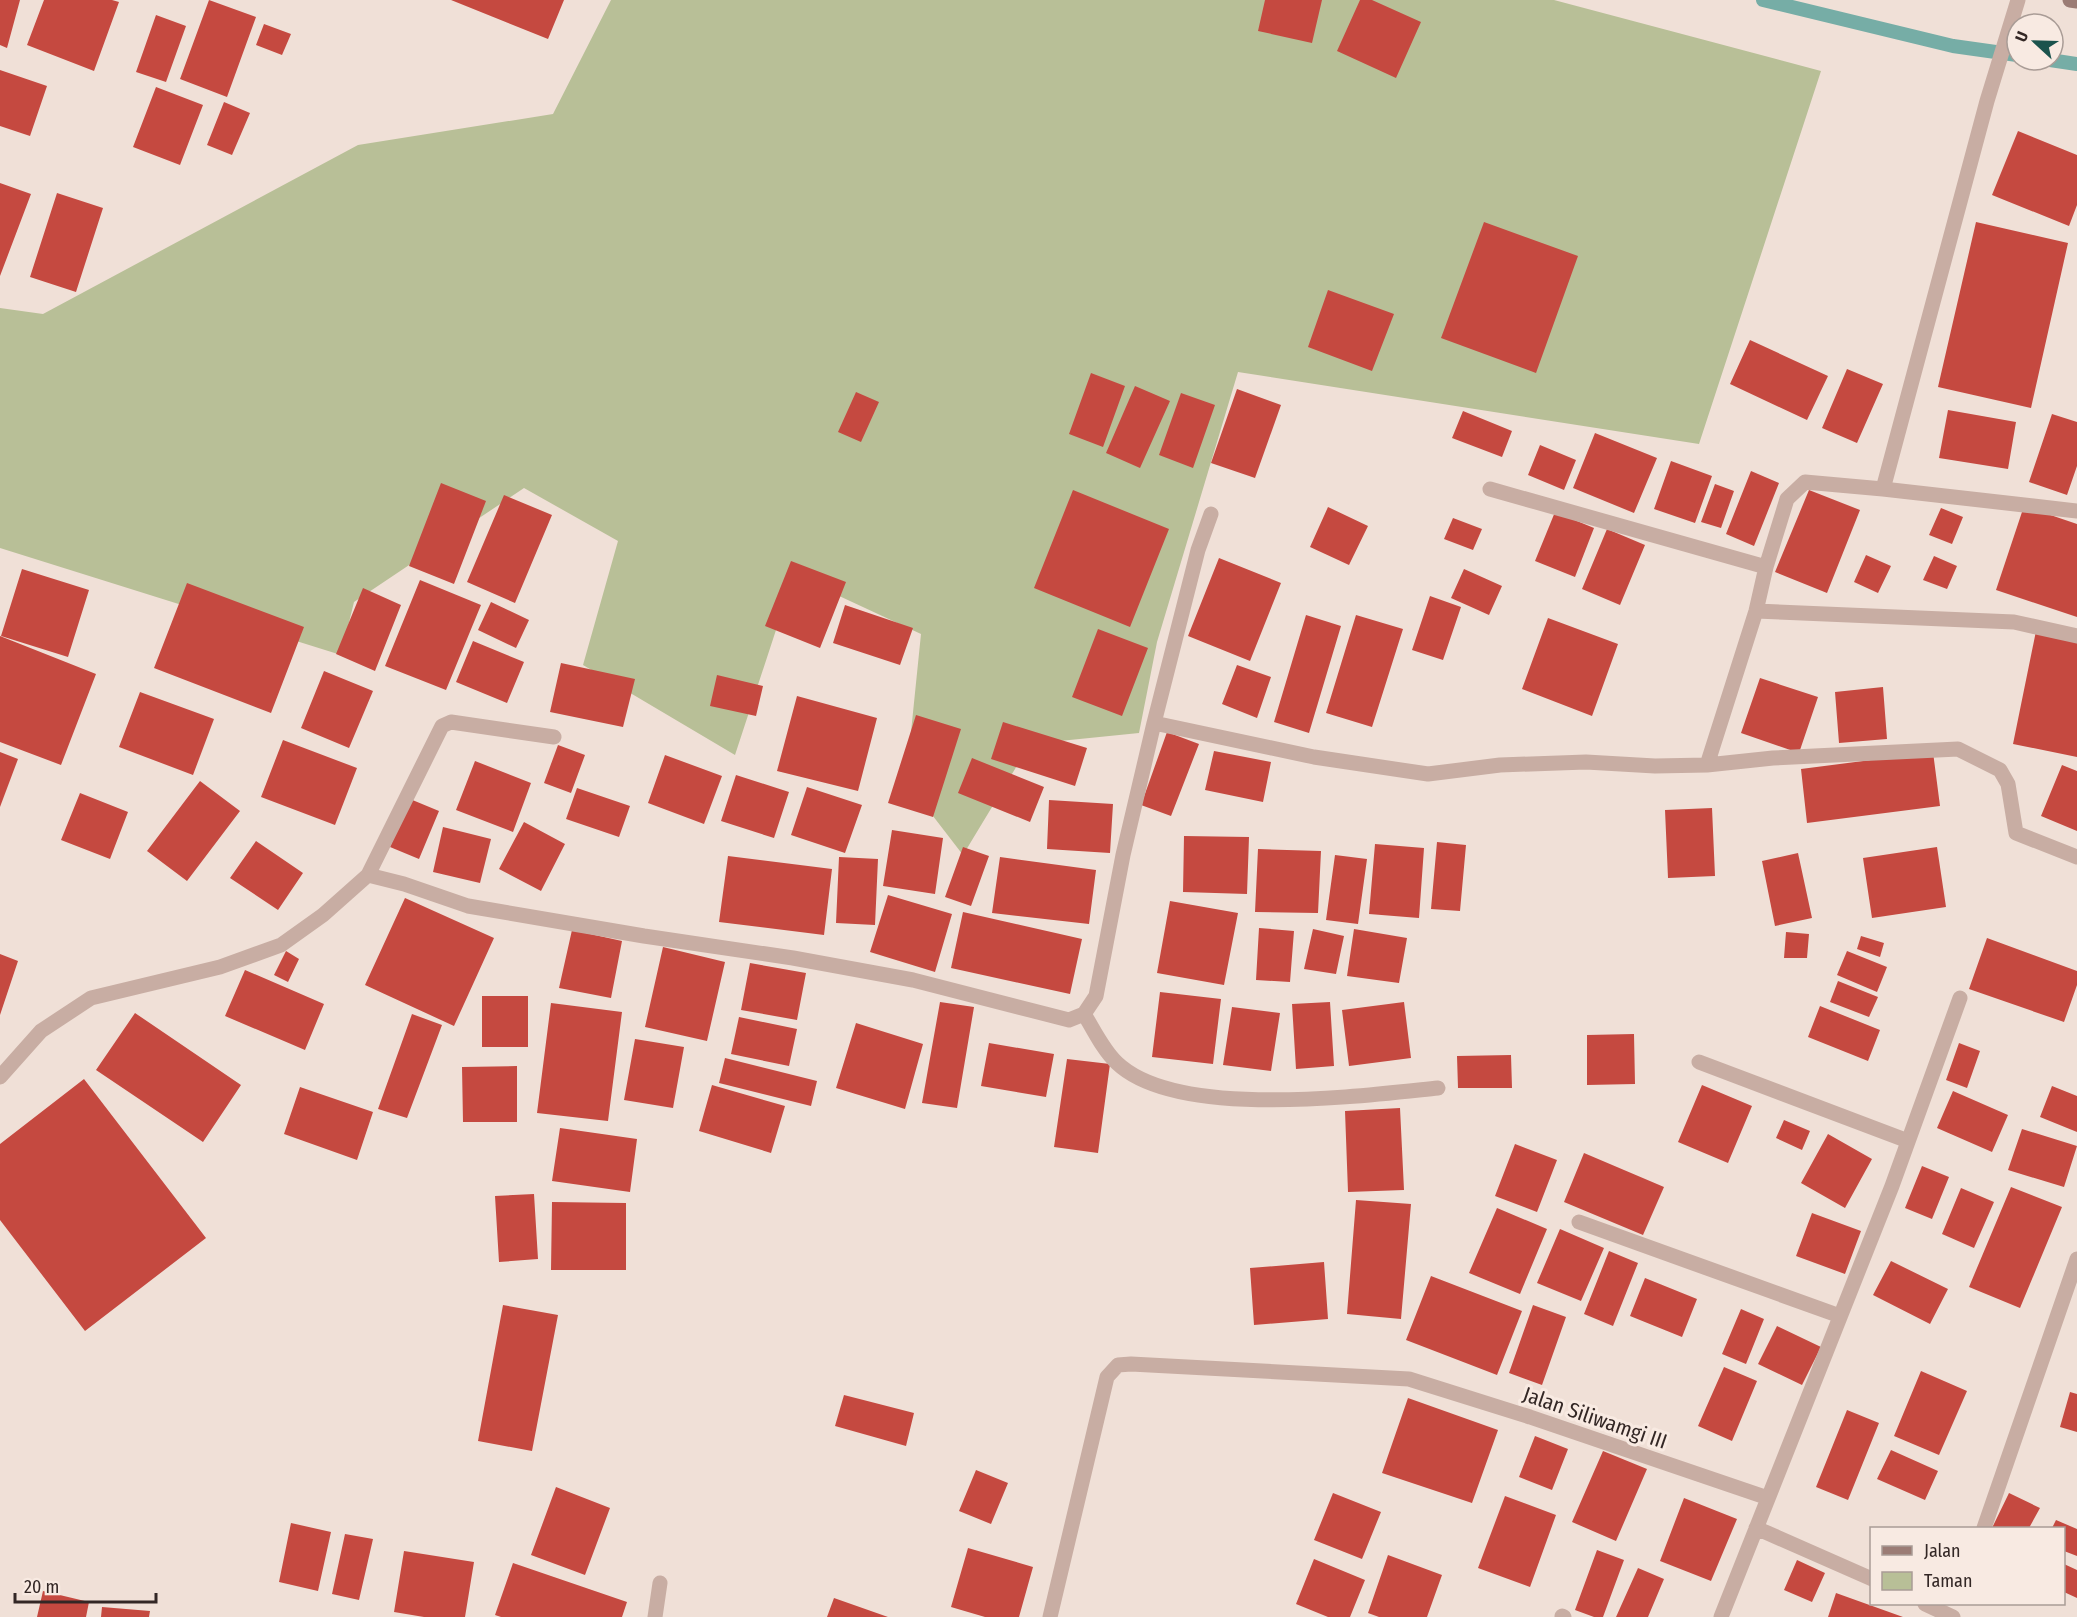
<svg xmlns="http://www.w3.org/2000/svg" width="2077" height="1617" font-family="'Fira Sans Condensed',sans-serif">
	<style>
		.green { fill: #b8bf97 }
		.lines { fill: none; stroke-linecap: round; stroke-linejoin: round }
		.stream { stroke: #76ada6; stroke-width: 14 }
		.building { fill: #c54940 }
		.minor { stroke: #c8ada3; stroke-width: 15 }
		.secondary { stroke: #9b7c75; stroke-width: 15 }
		.labels { text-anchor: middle; stroke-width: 6; stroke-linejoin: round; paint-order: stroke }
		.street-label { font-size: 21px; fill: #332725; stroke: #f8eae2 }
	</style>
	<rect width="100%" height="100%" fill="#f0e0d7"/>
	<!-- green -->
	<path class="green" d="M611,0H1554L1821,71L1699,444L1238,372L1157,642L1139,733L1030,744L963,855L906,781L921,634L794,575L735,755L583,665L618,541L524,488L354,602L341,655L0,548V308L43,314L358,145L553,114Z"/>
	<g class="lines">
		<!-- stream -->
		<path class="stream" d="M1763,0L1953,46L2017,55
			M2050,60L2077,64"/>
	</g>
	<!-- building -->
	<path class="building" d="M0,0H20L7,48L0,45Z
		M44,0H112L119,2L94,71L27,45Z
		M209,0L256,17L227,97L180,79Z
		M451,0H564L548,39Z
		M1265,0H1322L1312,43L1258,31Z
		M1360,0H1372L1421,22L1396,78L1337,51Z
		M156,15L186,26L166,82L136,72Z
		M264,24L291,34L282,55L256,45Z
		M0,70L47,86L30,136L0,126Z
		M156,87L203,105L180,165L133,147Z
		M224,102L250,113L232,155L207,145Z
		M2018,131L2077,155V205L2069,226L1992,195Z
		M0,183L31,194L0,276Z
		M57,193L103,208L76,292L30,277Z
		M1484,222L1578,256L1536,373L1441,338Z
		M1976,222L2068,243L2031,408L1938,387Z
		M1328,290L1394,314L1372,371L1308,347Z
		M1750,340L1828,376L1807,420L1730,384Z
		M1847,369L1883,384L1857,443L1822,428Z
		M1091,373L1125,386L1103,447L1069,434Z
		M1135,386L1170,401L1140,468L1106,453Z
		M1237,389L1281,405L1255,478L1211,463Z
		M856,392L879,402L861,442L838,432Z
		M1181,393L1215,405L1193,468L1159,455Z
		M1948,410L2016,422L2008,469L1939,458Z
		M1463,411L1512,431L1502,457L1452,438Z
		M2052,414L2077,422V466L2067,495L2029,482Z
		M1595,433L1657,458L1634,513L1573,488Z
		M1540,445L1576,460L1564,490L1528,475Z
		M1671,461L1712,476L1695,523L1654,509Z
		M1751,471L1779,483L1754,546L1726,534Z
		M441,483L486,501L454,584L409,566Z
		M1715,484L1734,491L1721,528L1701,522Z
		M1073,490L1169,529L1130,627L1034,588Z
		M1809,490L1860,510L1827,593L1775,572Z
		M504,495L552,515L515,603L467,582Z
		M2024,506L2077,524V617L1996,590Z
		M1328,507L1368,526L1349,565L1310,547Z
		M1941,508L1963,517L1952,544L1929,535Z
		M1555,512L1594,528L1575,577L1535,561Z
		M1453,518L1482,529L1473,550L1444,539Z
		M1607,529L1645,545L1620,605L1582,589Z
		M1866,555L1891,566L1878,593L1854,582Z
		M1934,556L1957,566L1947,589L1923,580Z
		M1219,558L1281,583L1250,661L1188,636Z
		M791,561L846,582L820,648L765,626Z
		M22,569L89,590L68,657L1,636Z
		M1464,569L1502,586L1489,615L1451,598Z
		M420,580L481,605L446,690L385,666Z
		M187,583L304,627L271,713L154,668Z
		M363,588L401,605L375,671L336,654Z
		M1430,596L1461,607L1443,660L1412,650Z
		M491,602L529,620L516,648L478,630Z
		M845,605L913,628L900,665L833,643Z
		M1306,615L1341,626L1309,733L1274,722Z
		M1356,615L1403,629L1372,727L1326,713Z
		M1548,618L1618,644L1592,716L1522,689Z
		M1098,629L1148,648L1122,716L1072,697Z
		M2036,631L2077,639V757L2013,744Z
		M0,636L96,674L61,765L0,742Z
		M473,641L524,662L507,703L456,682Z
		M561,663L635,679L623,727L550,712Z
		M1237,665L1271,677L1257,718L1222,704Z
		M324,671L373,691L349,748L301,728Z
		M717,675L763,686L756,716L710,706Z
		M1760,678L1818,697L1799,753L1741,733Z
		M1883,687L1887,739L1839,743L1835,692Z
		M140,692L214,719L193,775L119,747Z
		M797,696L877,718L858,791L777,771Z
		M916,715L961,729L933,817L888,803Z
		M1003,722L1087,748L1075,786L991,759Z
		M1167,732L1199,744L1171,816L1141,805Z
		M283,740L357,768L335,825L261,797Z
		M558,745L585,755L571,793L544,783Z
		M1214,751L1271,762L1263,802L1205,790Z
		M0,752L18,759L0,807Z
		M1933,752L1940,806L1807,823L1801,769Z
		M665,755L722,776L704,824L648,803Z
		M972,758L1044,787L1030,822L958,793Z
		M475,761L531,783L513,832L456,810Z
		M2062,765L2077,771V831L2041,816Z
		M736,775L789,792L774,838L721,821Z
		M200,781L240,811L187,881L147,851Z
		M807,787L862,805L845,853L791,835Z
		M577,788L630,806L619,837L566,819Z
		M80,793L128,812L110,859L61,840Z
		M410,799L439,811L419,859L390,847Z
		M1049,800L1113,804L1110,853L1047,849Z
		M1712,808L1715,876L1668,878L1665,810Z
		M524,822L565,844L541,891L499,869Z
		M443,827L491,839L480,883L433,872Z
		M892,830L943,838L935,894L883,886Z
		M1184,836L1249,837L1247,894L1183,892Z
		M256,841L303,873L278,910L230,878Z
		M1437,842L1466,845L1460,911L1431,909Z
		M1375,844L1424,848L1419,918L1369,914Z
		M963,847L989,856L971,906L945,897Z
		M1937,847L1946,907L1872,918L1863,858Z
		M1258,849L1321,851L1318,913L1255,912Z
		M1798,853L1812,918L1775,926L1762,861Z
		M1335,855L1367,859L1358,924L1326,920Z
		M728,856L832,869L824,935L719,922Z
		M839,857L878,859L875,925L836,923Z
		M1000,857L1096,870L1089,924L992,913Z
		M888,895L952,914L935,972L870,952Z
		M405,898L494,938L454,1026L365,985Z
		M1170,901L1238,913L1224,985L1157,973Z
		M963,912L1082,939L1070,994L951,968Z
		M1259,928L1294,931L1290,982L1256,980Z
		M1313,929L1344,936L1336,974L1304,969Z
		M1354,929L1407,938L1399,983L1347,976Z
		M572,930L622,941L611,998L559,988Z
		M1786,932L1809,934L1807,958H1784Z
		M1861,936L1884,943L1880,957L1857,949Z
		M1987,938L2077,971V985L2064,1022L1969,989Z
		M663,947L725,962L707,1041L645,1027Z
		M286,951L299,959L288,982L274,975Z
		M1847,951L1887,967L1877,992L1837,975Z
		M0,954L18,961L0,1015Z
		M750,963L806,973L797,1020L741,1010Z
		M245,970L324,1004L305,1050L225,1016Z
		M1838,981L1878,997L1869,1017L1830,1002Z
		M1160,992L1221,999L1213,1064L1152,1057Z
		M482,996H528V1047H482Z
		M940,1002L974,1007L957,1108L922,1103Z
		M1330,1002L1334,1066L1296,1069L1292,1004Z
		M1404,1002L1411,1058L1349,1066L1342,1010Z
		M551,1003L622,1012L608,1121L537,1113Z
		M1820,1006L1880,1030L1868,1061L1808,1037Z
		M1232,1007L1280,1013L1271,1071L1223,1065Z
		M135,1013L241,1085L203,1142L96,1070Z
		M412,1014L442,1025L407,1118L378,1109Z
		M739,1017L797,1029L789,1066L731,1054Z
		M856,1023L923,1044L905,1109L836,1088Z
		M1634,1034L1635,1084L1587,1085V1035Z
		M635,1039L684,1047L673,1108L624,1100Z
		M989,1043L1054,1054L1046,1097L981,1086Z
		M1959,1043L1980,1051L1967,1088L1946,1080Z
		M1511,1055L1512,1088H1458L1457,1056Z
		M725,1058L817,1081L811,1106L719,1083Z
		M1067,1059L1110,1064L1098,1153L1054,1147Z
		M517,1066V1122H463L462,1067Z
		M84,1079L206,1238L85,1331L0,1220V1144Z
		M712,1085L785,1106L771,1153L699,1131Z
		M1702,1085L1752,1106L1728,1163L1678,1142Z
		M2052,1086L2077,1096V1132L2040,1117Z
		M300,1087L373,1112L357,1160L284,1134Z
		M1953,1091L2008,1115L1992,1152L1937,1128Z
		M1400,1108L1404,1190L1348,1192L1345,1111Z
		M1784,1120L1810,1131L1802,1150L1776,1138Z
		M560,1128L637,1139L630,1192L552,1181Z
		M2022,1129L2077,1146L2064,1187L2008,1170Z
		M1828,1134L1872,1159L1845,1208L1801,1183Z
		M1515,1144L1557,1160L1537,1212L1495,1196Z
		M1584,1153L1664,1187L1643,1235L1564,1202Z
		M1922,1166L1949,1177L1932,1219L1905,1208Z
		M2011,1187L2062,1207L2020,1308L1969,1287Z
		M1961,1188L1994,1202L1974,1248L1942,1234Z
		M534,1194L538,1259L499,1262L495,1196Z
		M1356,1200L1411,1204L1401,1319L1347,1314Z
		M552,1202L626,1203V1270H551Z
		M1497,1208L1547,1229L1520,1294L1469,1273Z
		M1812,1213L1861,1231L1845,1274L1796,1256Z
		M1560,1229L1604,1248L1581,1301L1537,1283Z
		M1609,1251L1638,1263L1613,1326L1584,1314Z
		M1891,1261L1948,1289L1930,1324L1873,1295Z
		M1324,1262L1328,1319L1254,1325L1250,1268Z
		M1431,1276L1522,1311L1497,1375L1406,1340Z
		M1645,1278L1697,1299L1682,1337L1630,1316Z
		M503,1305L558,1315L532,1451L478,1441Z
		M1533,1305L1566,1317L1542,1385L1509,1373Z
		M1741,1309L1764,1319L1746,1364L1722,1354Z
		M1777,1326L1821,1347L1802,1385L1758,1364Z
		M1724,1367L1757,1381L1732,1441L1698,1426Z
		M1921,1371L1967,1391L1939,1455L1894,1436Z
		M2070,1392L2077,1394V1432L2060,1427Z
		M844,1395L914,1413L906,1446L835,1426Z
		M1408,1398L1498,1430L1472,1503L1382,1473Z
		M1847,1410L1879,1423L1848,1500L1816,1487Z
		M1535,1436L1568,1449L1552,1490L1519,1477Z
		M1891,1450L1938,1471L1925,1500L1877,1479Z
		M1603,1451L1647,1469L1616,1541L1572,1522Z
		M976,1470L1008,1483L991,1524L959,1511Z
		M556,1487L610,1508L585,1575L531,1555Z
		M1333,1493L1381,1512L1362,1559L1314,1540Z
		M2009,1493L2040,1508L2029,1528H1992Z
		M1505,1496L1556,1515L1530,1587L1478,1568Z
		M1684,1498L1737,1519L1711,1581L1660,1561Z
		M2056,1520L2077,1529V1556L2064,1551V1528H2052Z
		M291,1523L331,1532L318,1591L279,1582Z
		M345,1534L373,1539L359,1600L332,1594Z
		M968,1548L1033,1567L1019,1617H985L951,1607Z
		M1597,1550L1624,1560L1603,1617H1594L1575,1610Z
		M404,1551L474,1562L465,1617H424L394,1612Z
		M1388,1555L1442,1575L1427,1617H1379L1368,1613Z
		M1314,1559L1365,1580L1350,1617H1328L1296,1604Z
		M1797,1560L1825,1573L1812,1602L1784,1590Z
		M513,1563L627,1602L622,1617H501L495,1615Z
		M2064,1564L2077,1570V1598L2064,1592Z
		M1638,1568L1664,1579L1648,1617H1616Z
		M43,1591L89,1602L86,1617H37Z
		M1836,1593L1903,1617H1828Z
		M834,1598L888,1617H827Z
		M102,1607L150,1611L149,1617H101Z"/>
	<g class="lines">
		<!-- minor -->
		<path class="minor" d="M1490,489L1766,567
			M1883,489L1987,101L2018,0
			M1756,611L2014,622L2077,636
			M1154,723L1198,550L1211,514
			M1707,765L1756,611L1766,567L1787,499L1805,482L1883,489L2077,511
			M368,875L442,726L451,722L554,737
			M1084,1014C1094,1030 1103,1050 1117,1063C1177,1120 1360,1096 1438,1088
			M1699,1062L1908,1141
			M0,1077L41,1031L91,998L220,967L281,945L323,915L368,875L404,884L468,906L644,936L793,958L913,980L1069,1020L1084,1014L1096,996L1123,855L1154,723L1314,757L1428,774L1500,765L1586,762L1655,766L1707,765L1773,758L1958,749L2000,770L2008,784L2016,833L2077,857
			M1579,1222L1840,1316
			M1756,1528L1872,1579
			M1984,1528L2077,1259
			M1925,1604L1953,1617
			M1562,1616L1564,1617
			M655,1617L660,1583
			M1050,1617L1107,1377L1118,1365L1131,1364L1409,1379L1530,1417L1768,1498
			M1721,1617L1892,1186L1960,998"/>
		<!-- secondary -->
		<path class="secondary" d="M2070,0L2077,1"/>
	</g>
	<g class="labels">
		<!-- street labels -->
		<g class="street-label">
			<text transform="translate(1595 1418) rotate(19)" y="7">Jalan Siliwamgi III</text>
		</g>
	</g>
	<!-- legend -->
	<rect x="1870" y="1527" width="195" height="78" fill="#f8eae2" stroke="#a99c96" stroke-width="1.5"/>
	<rect x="1882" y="1546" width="30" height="9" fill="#9b7c75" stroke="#a99c96" stroke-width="1.5"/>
	<text x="1924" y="1557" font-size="18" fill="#332725">Jalan</text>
	<rect x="1882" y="1572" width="30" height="18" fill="#b8bf97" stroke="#a99c96" stroke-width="1.5"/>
	<text x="1924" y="1587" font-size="18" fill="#332725">Taman</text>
	<!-- north arrow -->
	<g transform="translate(2035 42) rotate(292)"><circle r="28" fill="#f8eae2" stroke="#a99c96" stroke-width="1.5"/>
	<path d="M0-4.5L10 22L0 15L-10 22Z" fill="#1b534d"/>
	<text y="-9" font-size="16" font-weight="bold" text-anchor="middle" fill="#332725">U</text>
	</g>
	<!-- scale -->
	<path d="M15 1593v9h141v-9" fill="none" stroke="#332725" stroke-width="3"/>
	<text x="24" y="1593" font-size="18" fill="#332725" stroke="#f8eae2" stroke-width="4.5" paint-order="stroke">20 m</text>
</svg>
